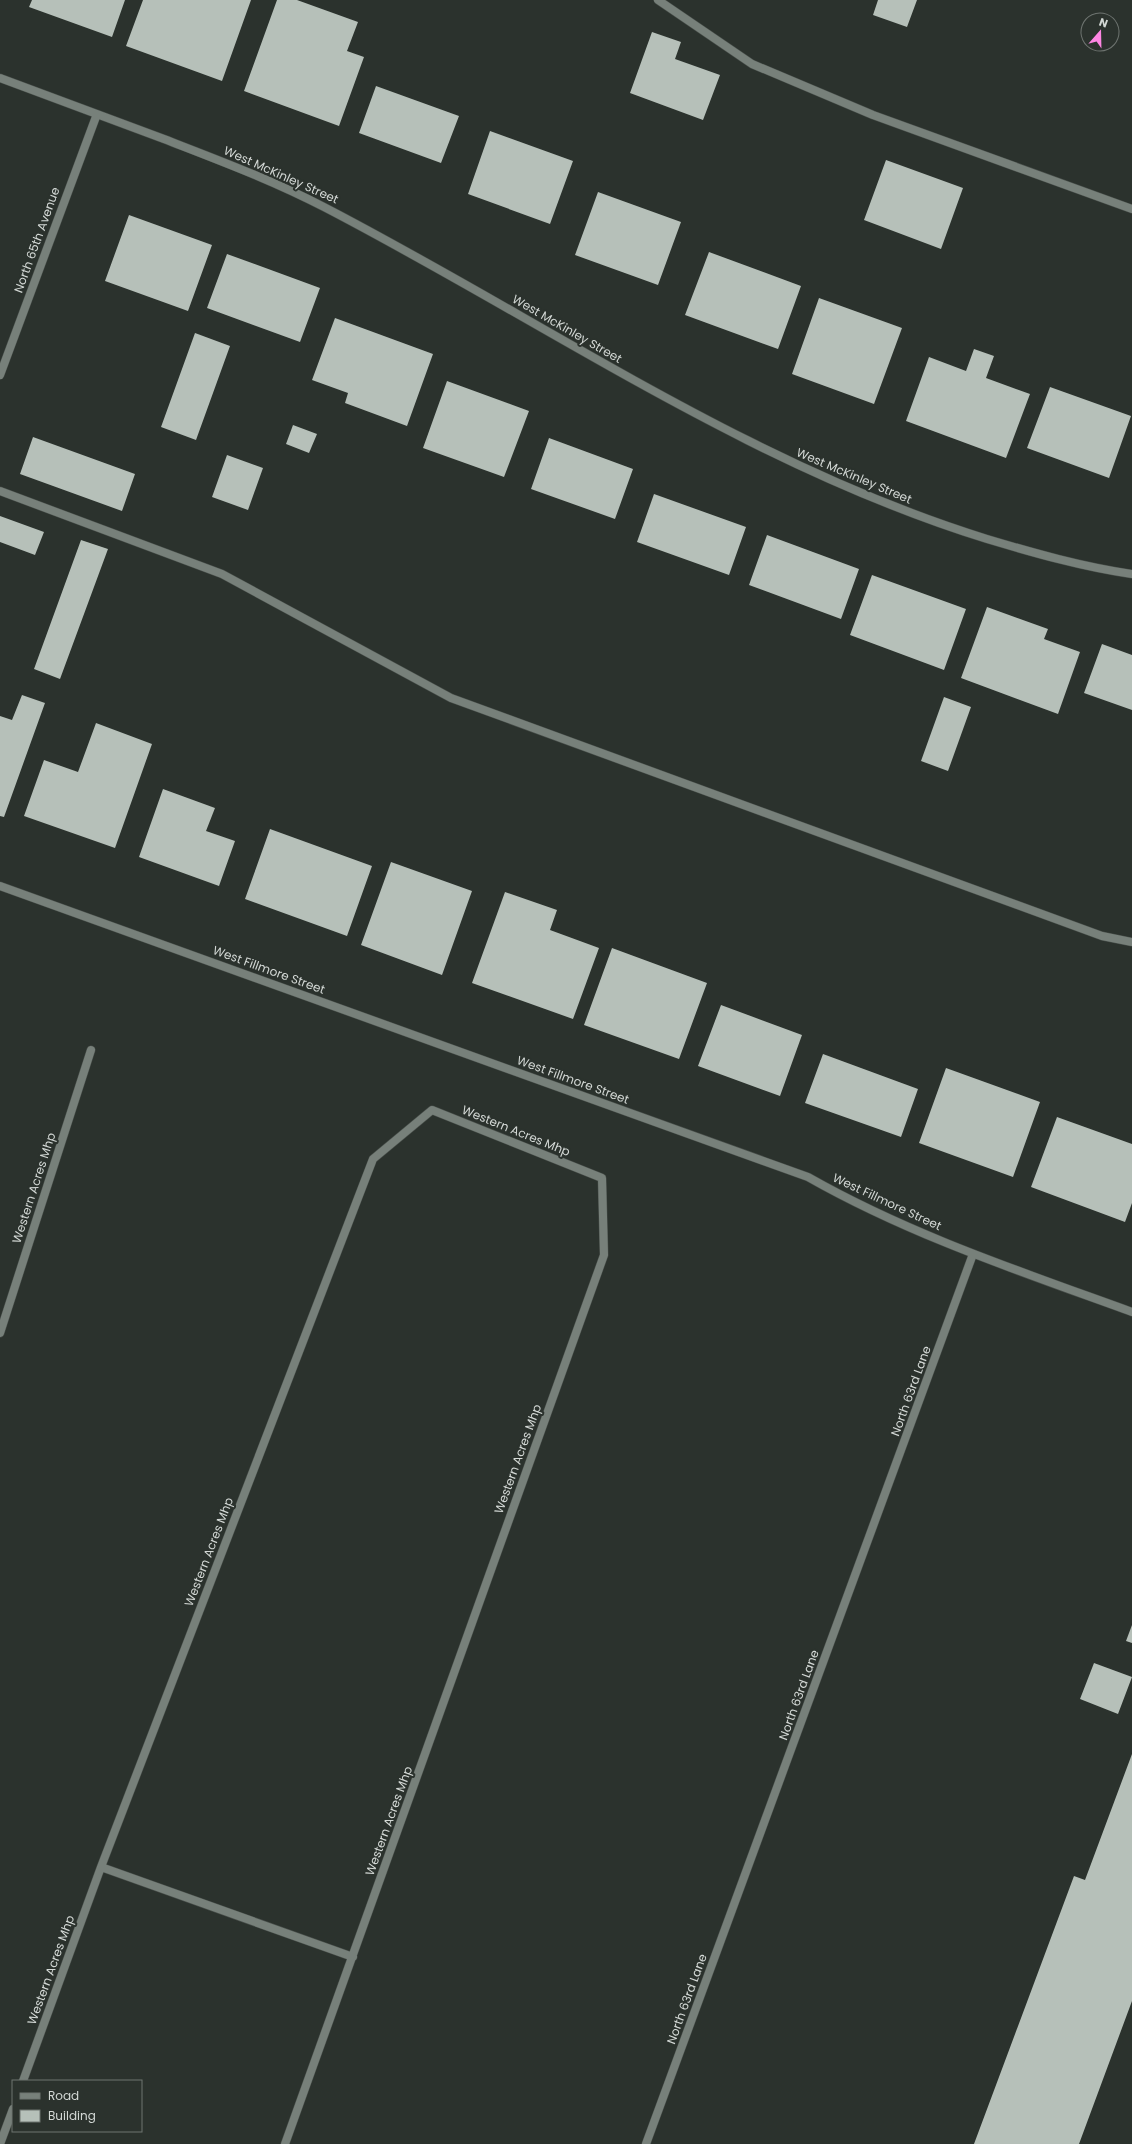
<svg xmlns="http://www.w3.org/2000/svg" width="1132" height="2144" font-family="Poppins,sans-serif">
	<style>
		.building { fill: #b6c0b9 }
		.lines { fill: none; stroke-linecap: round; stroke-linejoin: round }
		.service-casing { stroke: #494f4b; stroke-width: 9 }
		.minor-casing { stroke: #494f4b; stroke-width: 9 }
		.service { stroke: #77807a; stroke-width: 8 }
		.minor { stroke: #77807a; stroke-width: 8 }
		.labels { text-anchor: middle; stroke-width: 4; stroke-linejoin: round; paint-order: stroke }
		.street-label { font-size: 12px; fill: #d3d8d5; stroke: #2b322d }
	</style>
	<rect width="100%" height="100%" fill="#2b322d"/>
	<!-- building -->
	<path class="building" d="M32,0H125L112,37L29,7Z
		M143,0H251L222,81L126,46Z
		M277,0H297L358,22L347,51L364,57L339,126L244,91Z
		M878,0H917L907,27L873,15Z
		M652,32L681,42L675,59L720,75L703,120L630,93Z
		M376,86L459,116L441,163L359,133Z
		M490,131L573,161L550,224L468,194Z
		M886,160L963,188L941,249L864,220Z
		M598,192L681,222L658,285L575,255Z
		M129,215L212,245L188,311L105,281Z
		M709,252L801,286L778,349L685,315Z
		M227,254L320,288L300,342L207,308Z
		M819,298L902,328L874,404L792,374Z
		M335,318L433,354L407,426L345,403L348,393L312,380Z
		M195,333L230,346L196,440L161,427Z
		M974,349L994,356L986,378L1030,394L1006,458L906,421L929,357L966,371Z
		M447,381L529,411L504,477L423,448Z
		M1050,387L1131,416L1109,478L1027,448Z
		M293,425L317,434L309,453L286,444Z
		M33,437L135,474L122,511L20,474Z
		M549,438L633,469L615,519L531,489Z
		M227,455L263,468L248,510L212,497Z
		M654,494L746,527L729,575L637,542Z
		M0,516L44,532L35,555L0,542Z
		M767,535L859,569L841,619L749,585Z
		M81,540L108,549L60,679L34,669Z
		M872,575L966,609L944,670L850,635Z
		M987,607L1048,629L1044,639L1080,652L1058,714L961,678Z
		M1102,644L1132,655V710L1084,693Z
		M22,695L45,703L4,817L0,816V716L12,720Z
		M944,697L971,707L948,771L921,761Z
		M96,723L152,744L115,848L24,816L44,760L78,772Z
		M163,789L215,808L206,831L235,841L219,886L139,857Z
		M270,829L372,866L347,936L245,899Z
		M391,862L472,891L442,975L361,945Z
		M505,892L557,910L550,930L599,948L573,1019L472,983Z
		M612,948L707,983L679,1059L584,1025Z
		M721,1005L802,1035L780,1096L698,1066Z
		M823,1054L918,1089L901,1137L805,1103Z
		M946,1068L1040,1102L1013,1177L919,1143Z
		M1057,1117L1132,1144V1203L1125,1222L1031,1187Z
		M1132,1625V1643L1126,1641Z
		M1094,1663L1132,1677L1118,1714L1080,1699Z
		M1132,1754V2001L1079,2144H974L1074,1876L1085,1880Z"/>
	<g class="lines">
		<defs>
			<path id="service" d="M658,0L752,64L873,115L1132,209
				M0,491L222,574L451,698L1102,936L1132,942
				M0,1333L91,1050
				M101,1867L353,1957
				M23,2081L101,1867L373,1159L432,1110L602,1178L604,1255L285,2144
				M0,2144L13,2109"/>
			<path id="minor" d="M0,78C55,98 109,119 164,139C218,160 272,180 324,207C544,321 748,465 987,539C1034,553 1083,567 1132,574
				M0,375L97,114
				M0,886L808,1177C910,1235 1022,1272 1132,1312
				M646,2144L973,1254"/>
		</defs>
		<!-- service casing -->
		<use href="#service" class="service-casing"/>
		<!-- minor casing -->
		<use href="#minor" class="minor-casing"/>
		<!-- service -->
		<use href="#service" class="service"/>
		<!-- minor -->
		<use href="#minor" class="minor"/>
	</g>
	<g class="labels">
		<!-- street labels -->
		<g class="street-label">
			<text transform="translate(281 175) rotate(24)" y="4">West McKinley Street</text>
			<text transform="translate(37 240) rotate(-70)" y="4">North 65th Avenue</text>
			<text transform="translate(567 329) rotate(30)" y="4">West McKinley Street</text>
			<text transform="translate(854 476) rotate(23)" y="4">West McKinley Street</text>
			<text transform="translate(269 970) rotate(20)" y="4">West Fillmore Street</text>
			<text transform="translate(573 1080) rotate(20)" y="4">West Fillmore Street</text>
			<text transform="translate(516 1131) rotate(22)" y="4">Western Acres Mhp</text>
			<text transform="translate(34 1188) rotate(-72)" y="4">Western Acres Mhp</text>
			<text transform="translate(887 1202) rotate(25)" y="4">West Fillmore Street</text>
			<text transform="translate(911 1391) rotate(-70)" y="4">North 63rd Lane</text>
			<text transform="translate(518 1459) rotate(-70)" y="4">Western Acres Mhp</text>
			<text transform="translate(209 1552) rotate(-69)" y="4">Western Acres Mhp</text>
			<text transform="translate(799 1695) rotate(-70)" y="4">North 63rd Lane</text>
			<text transform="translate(389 1821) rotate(-70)" y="4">Western Acres Mhp</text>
			<text transform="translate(51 1970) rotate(-70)" y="4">Western Acres Mhp</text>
			<text transform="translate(687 1999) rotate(-70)" y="4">North 63rd Lane</text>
		</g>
	</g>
	<!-- legend -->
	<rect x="12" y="2080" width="130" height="52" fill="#2b322d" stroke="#6e7470"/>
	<rect x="20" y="2093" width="20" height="6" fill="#77807a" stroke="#6e7470"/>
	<text x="48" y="2100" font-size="12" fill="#d3d8d5">Road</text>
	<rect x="20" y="2110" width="20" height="12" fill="#b6c0b9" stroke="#6e7470"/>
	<text x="48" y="2120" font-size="12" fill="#d3d8d5">Building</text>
	<!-- north arrow -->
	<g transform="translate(1100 32) rotate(20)"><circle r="19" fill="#2b322d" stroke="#6e7470"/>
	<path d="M0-3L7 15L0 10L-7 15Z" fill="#fd86e2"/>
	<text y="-6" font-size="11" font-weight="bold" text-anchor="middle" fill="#d3d8d5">N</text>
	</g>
</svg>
